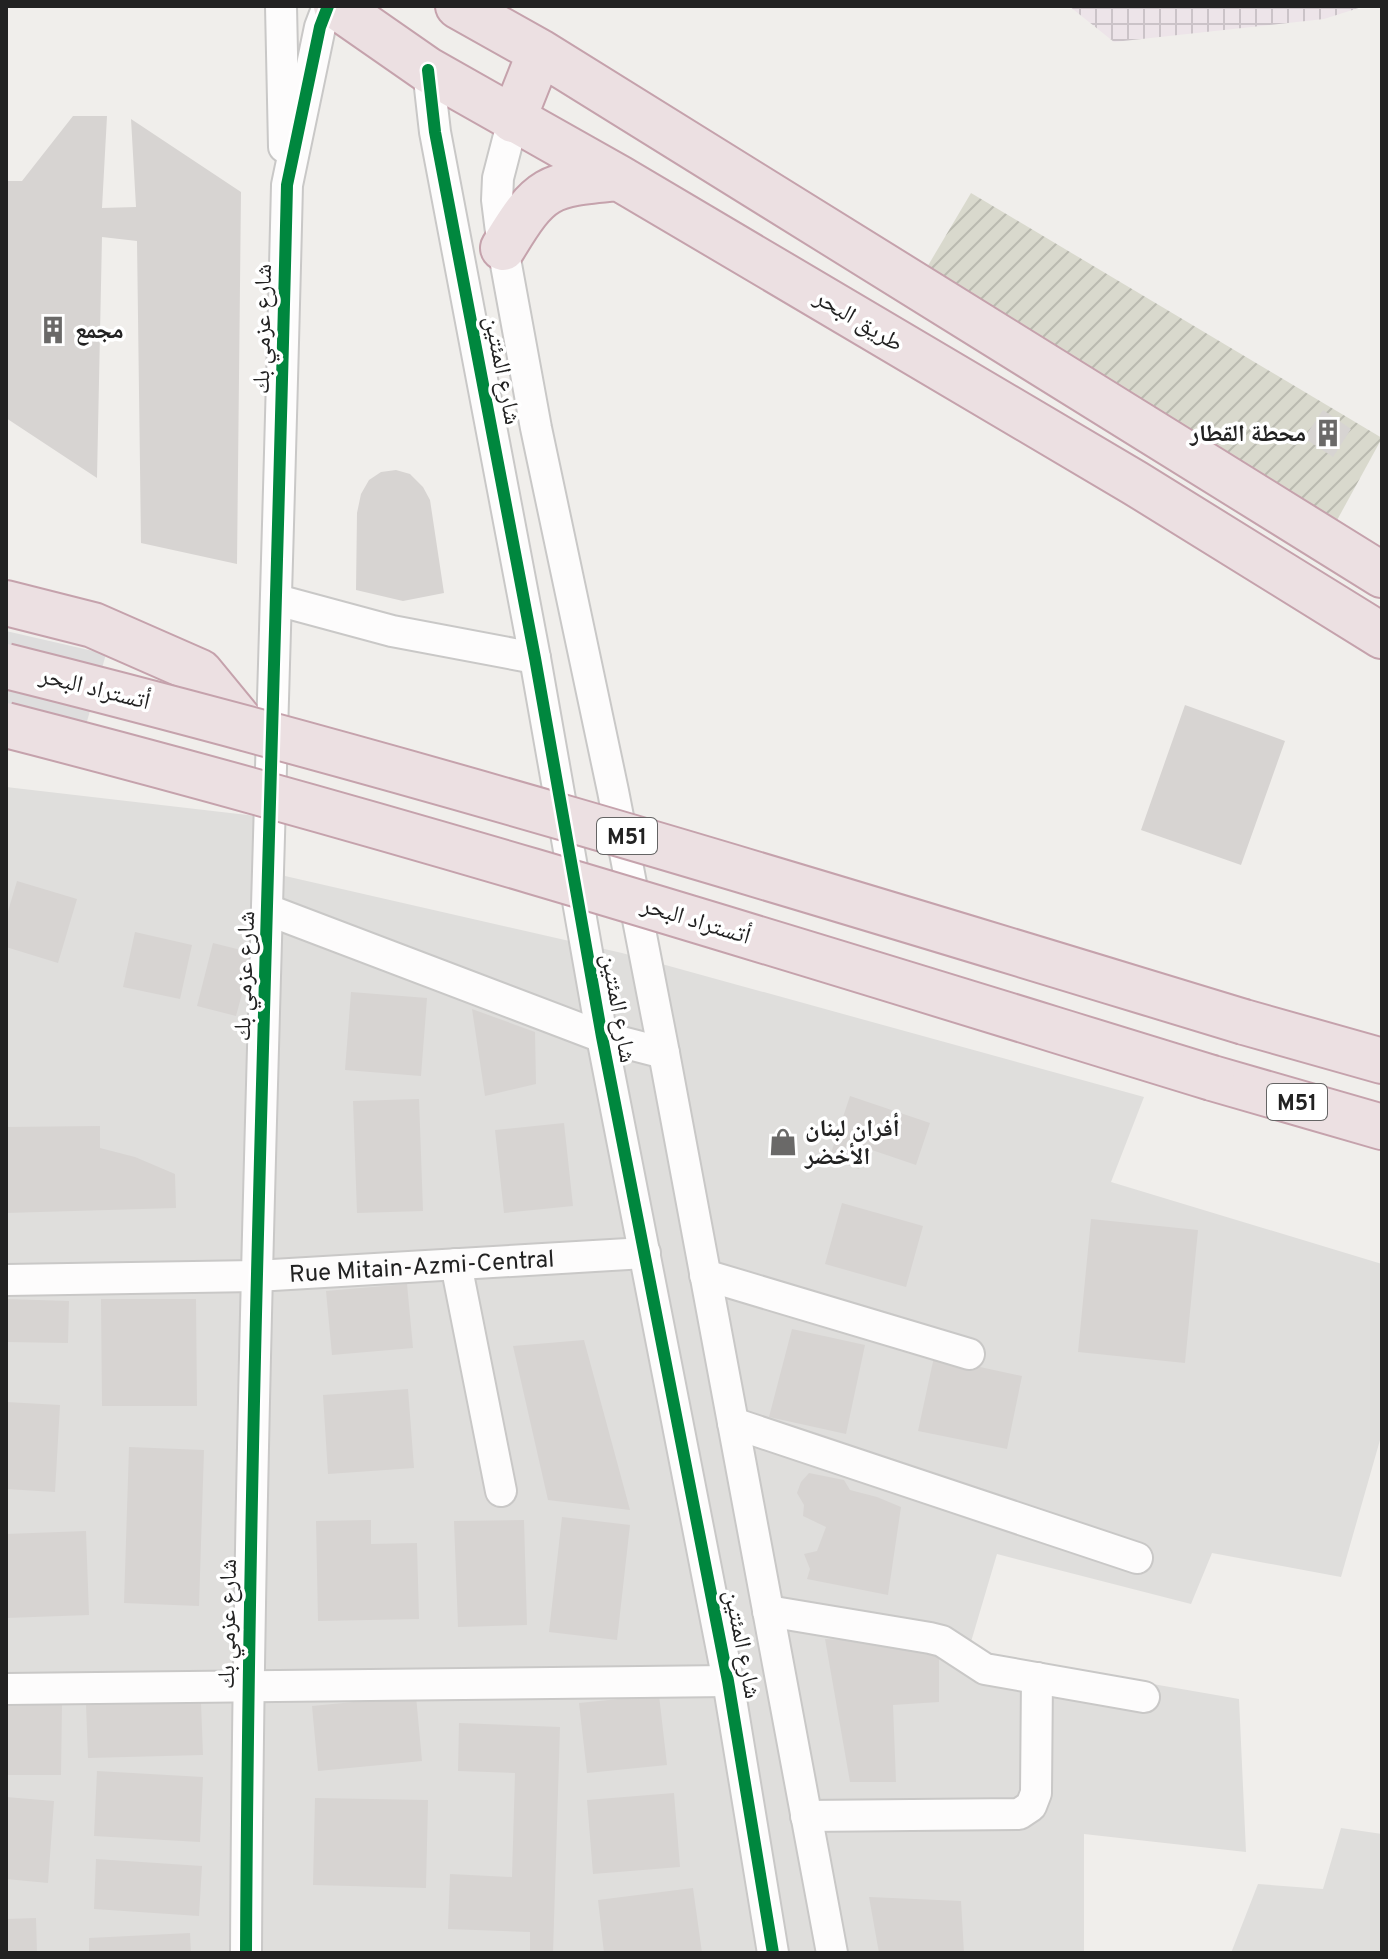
<svg xmlns="http://www.w3.org/2000/svg" width="1388" height="1959" font-family="Overpass,'Noto Naskh Arabic',sans-serif">
	<style>
		.residential { fill: #dfdedc }
		.industrial { fill: url(#industrial-grid) }
		.construction { fill: url(#construction-furrows) }
		.pier { fill: #dedddd }
		.building { fill: #d7d4d2 }
		.lines { fill: none; stroke-linecap: round; stroke-linejoin: round }
		.minor-casing { stroke: #c9c8c7; stroke-width: 34 }
		.highway-casing { stroke: #c5a2ac; stroke-width: 48 }
		.minor { stroke: #fdfcfc; stroke-width: 30 }
		.highway { stroke: #ece0e2; stroke-width: 44 }
		.highway-bridge-casing { stroke: #c5a2ac; stroke-width: 48; stroke-linecap: butt }
		.highway-bridge { stroke: #ece0e2; stroke-width: 44 }
		.cycleway-casing { stroke: #fff; stroke-width: 17 }
		.cycleway { stroke: #00873e; stroke-width: 12 }
		.labels { text-anchor: middle; stroke-width: 7; stroke-linejoin: round; paint-order: stroke }
		.shield { fill: #fff; stroke: #646464; stroke-width: 2 }
		.shield-label { font-size: 22px; font-weight: bold; fill: #222 }
		.street-label { font-size: 24px; fill: #222; stroke: #fff }
		.poi-label { font-size: 24px; font-weight: bold; fill: #222; stroke: #fff; text-anchor: start }
	</style>
	<defs>
		<pattern id="industrial-grid" width="8" height="8" patternUnits="userSpaceOnUse" patternTransform="scale(2)"><rect width="8" height="8" fill="#ede4e9"/><path d="M0 4h8M4 0v8" fill="none" stroke="#cbc3c8"/></pattern>
		<pattern id="construction-furrows" width="10" height="10" patternUnits="userSpaceOnUse" patternTransform="scale(2)"><rect width="10" height="10" fill="#d9d9cd"/><path d="M-1 1l2-2M0 10L10 0M9 11l2-2" fill="none" stroke="#babab0"/></pattern>
	</defs>
	<rect width="100%" height="100%" fill="#f0eeeb"/>
	<!-- residential -->
	<path class="residential" d="M6,787L265,817L285,876L622,953L1144,1097L1111,1182L1382,1264V1433L1341,1577L1212,1553L1191,1604L997,1554L968,1652L1239,1699L1246,1852L1084,1834V1953H6Z
		M1341,1828L1382,1834V1953H1231L1258,1884L1323,1889Z"/>
	<!-- industrial -->
	<path class="industrial" d="M1069,6H1365L1324,19L1114,42Z"/>
	<!-- construction -->
	<path class="construction" d="M971,193L1382,438L1336,522L926,269Z"/>
	<!-- pier -->
	<path class="pier" d="M6,631L106,654L75,764L6,746Z"/>
	<!-- building -->
	<path class="building" d="M73,116H107L102,208L136,207L131,119L241,192L237,564L141,543L137,241L102,237L97,478L6,418V181H22Z
		M1323,410L1351,429L1333,457L1304,438Z
		M396,470L410,474L423,487L430,500L444,593L403,601L356,590L357,513L361,494L369,480L381,472Z
		M1185,705L1285,741L1241,865L1141,830Z
		M17,881L77,899L58,963L6,947V918Z
		M135,932L192,945L180,999L123,987Z
		M213,943L253,953L236,1016L197,1006Z
		M351,992L427,998L421,1076L345,1070Z
		M472,1009L535,1032L536,1084L485,1096Z
		M850,1096L930,1123L916,1165L866,1148L859,1169L829,1159Z
		M419,1099L423,1211L357,1213L353,1101Z
		M564,1123L573,1206L504,1213L495,1130Z
		M100,1126V1148L135,1157L175,1174L176,1208L6,1213V1127Z
		M842,1203L923,1226L906,1287L825,1264Z
		M1091,1219L1198,1230L1185,1363L1078,1352Z
		M407,1284L413,1348L332,1355L326,1291Z
		M6,1299L69,1301L68,1343L6,1342Z
		M101,1299H196L197,1406H102Z
		M792,1329L865,1345L846,1434L769,1417Z
		M584,1340L630,1510L548,1500L513,1346Z
		M934,1357L1022,1376L1007,1449L918,1431Z
		M408,1389L414,1468L328,1474L323,1395Z
		M6,1402L60,1405L55,1492L6,1489Z
		M129,1447L204,1450L199,1606L124,1603Z
		M809,1473L844,1480L850,1490L877,1497L901,1507L888,1595L807,1579L810,1569L804,1554L817,1551L826,1527L803,1516L804,1505L797,1493L801,1482Z
		M562,1517L630,1525L617,1640L549,1632Z
		M371,1520V1544L417,1543L419,1619L318,1621L316,1521Z
		M524,1520L527,1625L458,1627L454,1521Z
		M86,1531L89,1615L6,1618V1534Z
		M825,1639L939,1645V1702L893,1705L896,1782H850Z
		M659,1695L667,1765L587,1773L579,1703Z
		M416,1696L422,1761L318,1771L312,1706Z
		M6,1703L62,1704L61,1775H6Z
		M201,1703L203,1755L88,1758L86,1705Z
		M459,1723L560,1727L553,1953H530V1932L448,1929L450,1874L512,1877L515,1773L458,1771Z
		M97,1771L203,1777L200,1842L94,1836Z
		M674,1793L680,1867L593,1874L587,1800Z
		M6,1797L54,1801L48,1883L6,1879Z
		M315,1798L428,1800L426,1888L313,1885Z
		M96,1859L202,1866L199,1916L94,1909Z
		M693,1888L702,1953H604L598,1900Z
		M869,1897L961,1901L964,1953H879Z
		M36,1918L37,1953H6V1919Z
		M190,1933L191,1953H89V1938Z"/>
	<g class="lines">
		<defs>
			<g id="minor">
				<path d="M281,6L284,147"/>
				<path d="M428,70L435,132L535,658L602,1037L728,1681L773,1953"/>
				<path d="M513,120L498,178L497,200L503,248L536,428L613,791L664,1053L832,1953"/>
				<path d="M277,600L392,631L535,658"/>
				<path d="M268,910L602,1037L664,1053"/>
				<path d="M456,1264L501,1491"/>
				<path d="M705,1275L969,1354"/>
				<path id="s1" d="M6,1280L256,1276L645,1253"/>
				<path d="M733,1423L1137,1558"/>
				<path d="M768,1611L930,1638L942,1641L985,1669L1144,1697"/>
				<path d="M6,1689L728,1681"/>
				<path d="M806,1816L1019,1814L1031,1806L1036,1793L1037,1678"/>
				<path d="M246,1953C249,1363 273,774 287,185L320,27L328,6"/>
			</g>
			<path id="highway" d="M336,6L428,70L619,178L1135,483L1382,636
				M458,6L540,52L1382,575
				M513,120L540,52
				M503,248C541,185 547,185 619,178
				M6,603L93,625L200,672L246,728
				M1244,1022L1382,1061
				M1212,1078L1382,1127"/>
		</defs>
		<!-- minor casing -->
		<use href="#minor" class="minor-casing"/>
		<!-- highway casing -->
		<use href="#highway" class="highway-casing"/>
		<!-- minor -->
		<use href="#minor" class="minor"/>
		<!-- highway -->
		<use href="#highway" class="highway"/>
		<defs>
			<path id="highway-bridge" d="M6,666C423,770 833,897 1244,1022
				M6,725C412,829 811,955 1212,1078"/>
		</defs>
		<!-- highway-bridge casing -->
		<use href="#highway-bridge" class="highway-bridge-casing"/>
		<!-- highway-bridge -->
		<use href="#highway-bridge" class="highway-bridge"/>
		<defs>
			<path id="cycleway" d="M428,70L435,132L535,658L602,1037L728,1681L773,1953
				M246,1953C249,1363 273,774 287,185L320,27L328,6"/>
		</defs>
		<!-- cycleway casing -->
		<use href="#cycleway" class="cycleway-casing"/>
		<!-- cycleway -->
		<use href="#cycleway" class="cycleway"/>
	</g>
	<!-- icons -->
	<defs>
		<symbol id="building-bare" viewBox="-9 -9 18 18"><path d="M-4-6H4V6H1V3H-1V6H-4ZM-2.5-4.3h1.7v1.8h-1.7ZM.8-4.3h1.7v1.8H.8ZM-2.5-1h1.7V.8h-1.7ZM.8-1h1.7V.8H.8Z" fill="#6a6968" stroke="#fff" stroke-width="2.5" paint-order="stroke"/></symbol>
		<symbol id="shop-bare" viewBox="-9 -9 18 18"><path d="M-5-2.5h2.3a2.7 3.5 0 0 1 5.4 0H5L5.5 6h-11ZM-1.5-2.5h3a1.5 2.3 0 0 0-3 0Z" fill="#6a6968" stroke="#fff" stroke-width="2.5" paint-order="stroke"/></symbol>
	</defs>
	<g fill-rule="evenodd">
		<use href="#building-bare" x="33" y="310" width="40" height="40"/>
		<use href="#building-bare" x="1308" y="413" width="40" height="40"/>
		<use href="#shop-bare" x="763" y="1122" width="40" height="40"/>
	</g>
	<g class="labels">
		<!-- shield labels -->
		<g class="shield">
			<rect x="597" y="818" width="60" height="36" rx="6"/>
			<rect x="1267" y="1084" width="60" height="36" rx="6"/>
		</g>
		<g class="shield-label">
			<text x="627" y="844">M51</text>
			<text x="1297" y="1110">M51</text>
		</g>
		<!-- street labels -->
		<g class="street-label">
			<text transform="translate(859 320) rotate(31)" y="8">طريق البحر</text>
			<text transform="translate(262 329) rotate(-89)" y="8">شارع عزمي بك</text>
			<text transform="translate(503 370) rotate(79)" y="8">شارع المئتين</text>
			<text transform="translate(95 688) rotate(14)" y="8">أتستراد البحر</text>
			<text transform="translate(696 920) rotate(17)" y="8">أتستراد البحر</text>
			<text transform="translate(244 976) rotate(-88)" y="8">شارع عزمي بك</text>
			<text transform="translate(619 1008) rotate(80)" y="8">شارع المئتين</text>
			<text dy="8" stroke="none"><textPath href="#s1" startOffset="416">Rue Mitain-Azmi-Central</textPath></text>
			<text transform="translate(227 1624) rotate(-89)" y="8">شارع عزمي بك</text>
			<text transform="translate(743 1644) rotate(79)" y="8">شارع المئتين</text>
		</g>
		<!-- poi labels -->
		<g class="poi-label">
			<text x="75" y="338">مجمع</text>
			<text x="1306" y="441" text-anchor="end">محطة القطار</text>
			<text x="805" y="1136">أفران لبنان<tspan x="805" dy="28">الأخضر</tspan></text>
		</g>
	</g>
	<!-- border -->
	<rect width="1388" height="1959" fill="none" stroke="#222222" stroke-width="16"/>
</svg>
